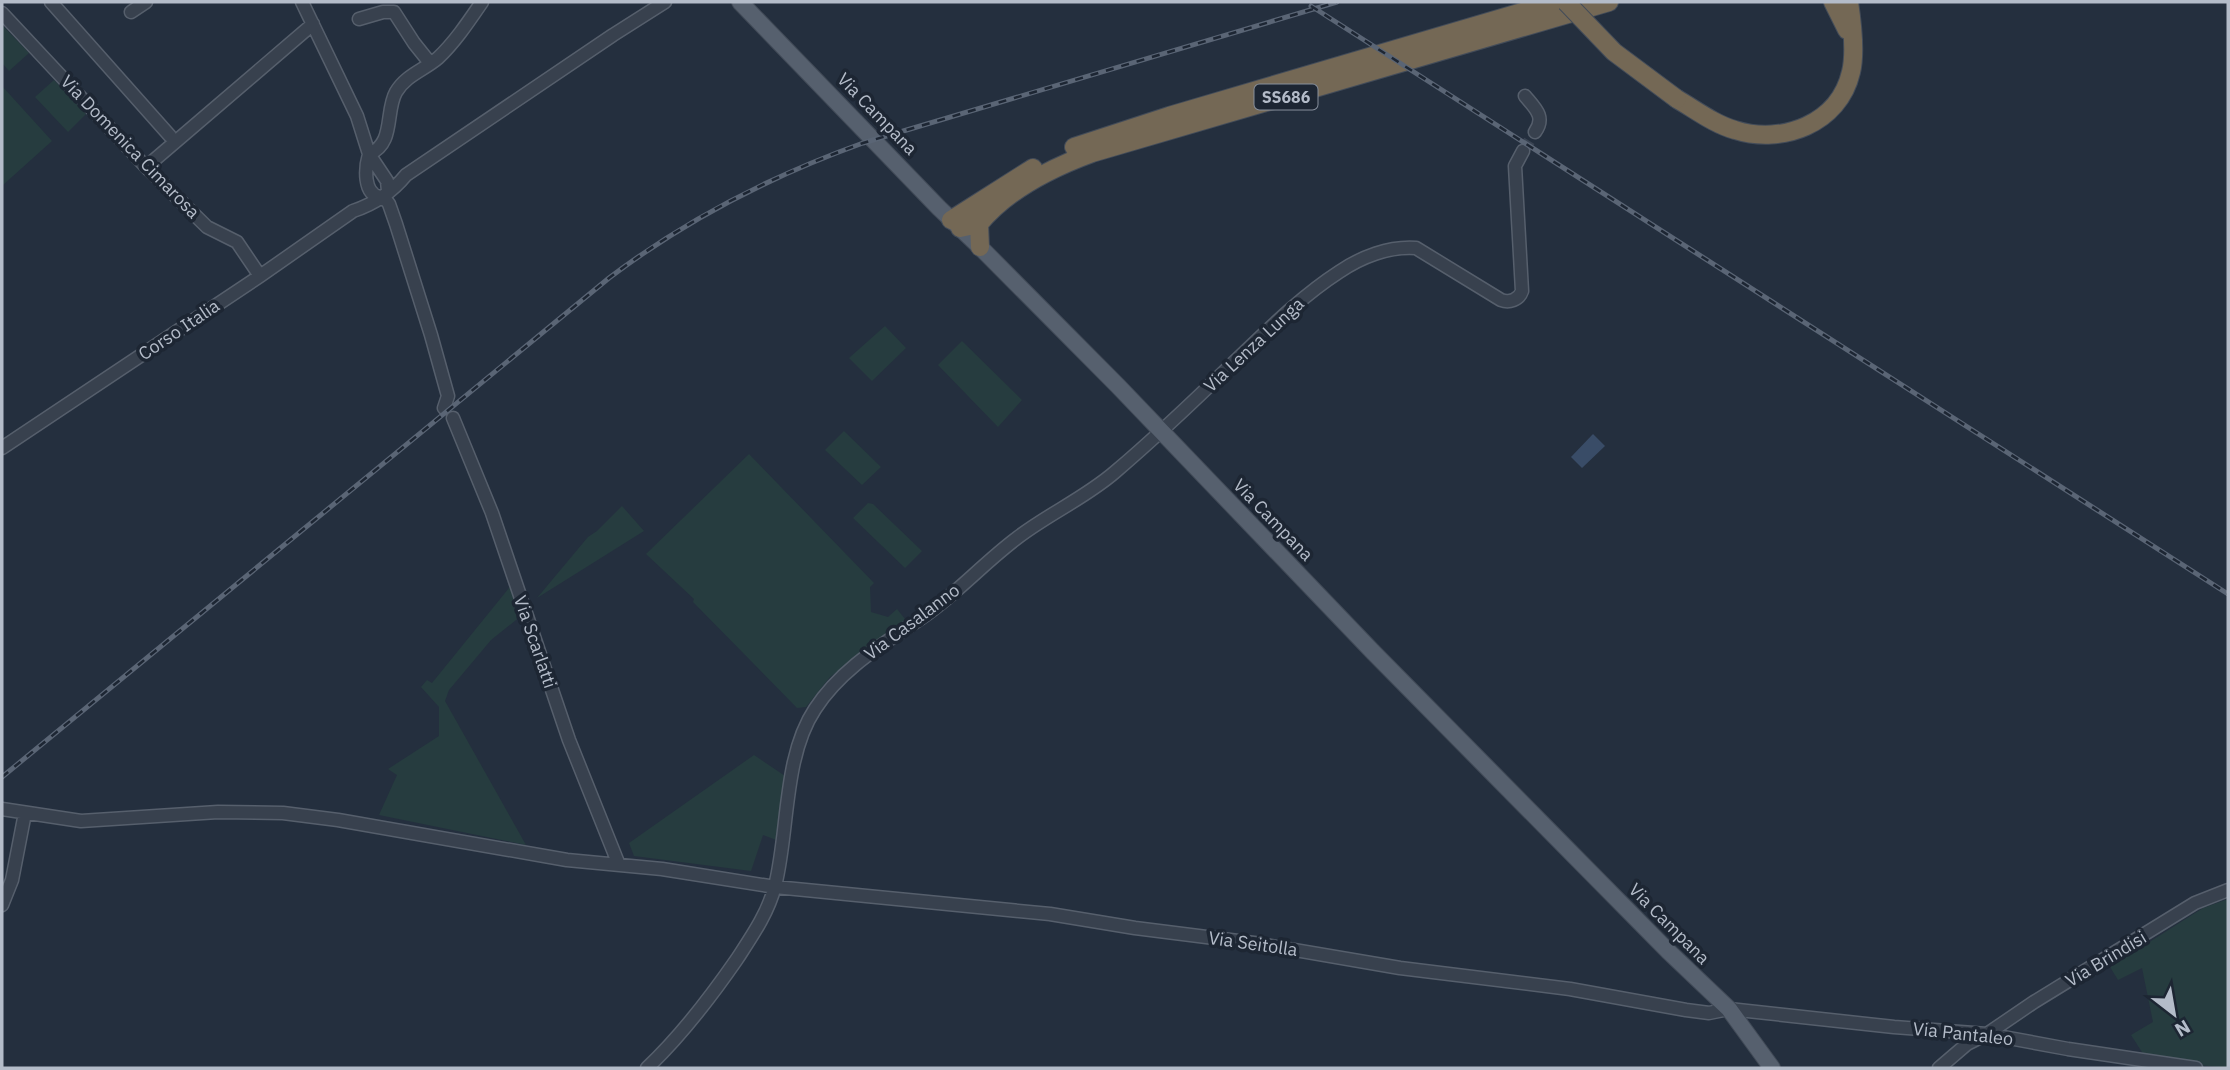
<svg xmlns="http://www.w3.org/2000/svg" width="2230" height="1070" font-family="'IBM Plex Sans',sans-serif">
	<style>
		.green { fill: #263c3f }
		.water { fill: #394c67 }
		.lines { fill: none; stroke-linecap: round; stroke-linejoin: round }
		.minor-tunnel { stroke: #3a4453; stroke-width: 12; stroke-dasharray: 12 6; stroke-linecap: butt }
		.minor-casing { stroke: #565f6c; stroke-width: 15 }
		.major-casing { stroke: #414a57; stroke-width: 18 }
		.highway-casing { stroke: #434c59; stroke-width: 20 }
		.minor { stroke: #38414e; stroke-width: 12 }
		.major { stroke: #56606e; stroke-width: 16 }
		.highway { stroke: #746855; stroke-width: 18 }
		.rail-casing { stroke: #5a6575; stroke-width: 5 }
		.rail { stroke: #1d2633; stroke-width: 2.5; stroke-dasharray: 8; stroke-linecap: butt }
		.highway-bridge-casing { stroke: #434c59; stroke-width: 20; stroke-linecap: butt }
		.highway-bridge { stroke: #746855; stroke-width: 18 }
		.labels { text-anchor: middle; stroke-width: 7; stroke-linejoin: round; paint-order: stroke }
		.shield { fill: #1d2633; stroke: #878f9c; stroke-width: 2 }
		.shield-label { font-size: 16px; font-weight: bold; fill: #b4bcc9 }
		.street-label { font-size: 18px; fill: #b4bcc9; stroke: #1d2633 }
	</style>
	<rect width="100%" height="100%" fill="#242f3e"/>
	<!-- green -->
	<path class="green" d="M2,25L29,53L9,71L2,63Z
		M54,80L86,114L68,132L35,97Z
		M2,86L52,141L3,185L2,184Z
		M885,326L906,348L872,381L849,358Z
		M962,341L1022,400L998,427L938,365Z
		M844,431L881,467L862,485L825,450Z
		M749,454L874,583L870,587L871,612L888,617L897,609L905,619L904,622L830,677L806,707L797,708L693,602L694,599L646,554Z
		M868,503L873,504L922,551L905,568L853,518Z
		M622,506L644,531L537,598L588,537L597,531Z
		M511,582L521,616L491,640L449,690L445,701L526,845L379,815L397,775L388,769L439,736V707L421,687L427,680L432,683L509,588Z
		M754,755L788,778L779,841L763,835L751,871L634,856L629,843Z
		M2228,899V1068L2147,1060L2131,1035L2153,1022L2142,968L2118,980L2110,967L2203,908Z"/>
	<!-- water -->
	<path class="water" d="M1593,434L1605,446L1582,468L1571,457Z"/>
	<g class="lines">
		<!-- minor-tunnel -->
		<path class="minor-tunnel" d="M1523,151L1535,132"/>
		<defs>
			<path id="minor" d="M51,2L170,136
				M302,2L357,116L369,154L387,181L388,191
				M131,12L146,2
				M2,13L146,167L207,227L237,242L260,276
				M359,19L383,12H394L414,43L430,63
				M1525,96C1535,108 1546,117 1535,132
				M369,154C395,144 385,111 396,92C406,75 424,70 438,58C455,42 469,21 482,2
				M369,154C365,168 363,194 380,197
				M146,167L313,24
				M383,196L389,204L396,224L431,335L448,396L444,408
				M453,418L492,513L569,740L619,865
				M2,448L260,276L353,211C374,204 393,191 406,175L613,35L665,2
				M2,809L81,821L218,812L283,813L338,820L567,860L662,869L775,887L1050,914L1135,928L1254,943L1400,968L1570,989L1686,1010L1709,1013L1729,1009L1894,1027L1987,1034L2068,1049L2196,1068
				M2,905L12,880L25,813
				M647,1068C682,1035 710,998 737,959C752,936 768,913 775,886C789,831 783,757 815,709C842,667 887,642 927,614C959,591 985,562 1017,538C1048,514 1085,498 1115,472C1155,438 1194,401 1232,364C1266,332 1299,298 1339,272C1361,257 1389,246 1416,248L1501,300C1509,303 1519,300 1522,291L1515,166L1523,151
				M1939,1068L1967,1044L1987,1034L2034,1002L2195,903L2228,890"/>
			<path id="major" d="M740,2L939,208L980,247L1118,386L1373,652L1668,951L1729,1009L1772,1068"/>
			<path id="highway" d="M1833,2L1847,30
				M1677,99C1696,110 1714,124 1735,130C1782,145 1839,124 1851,72C1856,52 1852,22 1849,2
				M1074,147L1169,116L1556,2
				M951,220L1033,168
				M979,224C1007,190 1051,168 1092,153L1609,2
				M979,224L980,247
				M960,228L979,224"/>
		</defs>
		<!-- minor casing -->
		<use href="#minor" class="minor-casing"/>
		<!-- major casing -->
		<use href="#major" class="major-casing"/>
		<!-- highway casing -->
		<use href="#highway" class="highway-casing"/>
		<!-- minor -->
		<use href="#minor" class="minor"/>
		<!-- major -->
		<use href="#major" class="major"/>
		<!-- highway -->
		<use href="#highway" class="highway"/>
		<defs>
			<path id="rail" d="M1311,6L2228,594
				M2,777L609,278C687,219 771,176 863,143L1337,2"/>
		</defs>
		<!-- rail casing -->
		<use href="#rail" class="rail-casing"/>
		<!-- rail -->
		<use href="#rail" class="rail"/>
		<defs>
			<path id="highway-bridge" d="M1566,2L1614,52L1677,99"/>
		</defs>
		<!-- highway-bridge casing -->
		<use href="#highway-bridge" class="highway-bridge-casing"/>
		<!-- highway-bridge -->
		<use href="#highway-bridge" class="highway-bridge"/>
	</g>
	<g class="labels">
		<!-- shield labels -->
		<rect class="shield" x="1254.5" y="84.5" width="63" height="25" rx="5"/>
		<g class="shield-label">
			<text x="1286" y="103">SS686</text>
		</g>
		<!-- street labels -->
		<g class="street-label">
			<text transform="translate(877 114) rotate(46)" y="6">Via Campana</text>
			<text transform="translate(130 147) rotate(46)" y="6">Via Domenica Cimarosa</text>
			<text transform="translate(179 330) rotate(-34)" y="6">Corso Italia</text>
			<text transform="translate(1254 345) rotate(-43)" y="6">Via Lenza Lunga</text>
			<text transform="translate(1273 520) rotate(46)" y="6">Via Campana</text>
			<text transform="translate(912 622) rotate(-37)" y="6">Via Casalanno</text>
			<text transform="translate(535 642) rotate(71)" y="6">Via Scarlatti</text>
			<text transform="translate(1669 924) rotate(45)" y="6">Via Campana</text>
			<text transform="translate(1253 944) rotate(8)" y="6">Via Seitolla</text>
			<text transform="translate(2106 959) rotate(-31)" y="6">Via Brindisi</text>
			<text transform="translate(1963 1034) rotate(6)" y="6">Via Pantaleo</text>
		</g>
	</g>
	<!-- border -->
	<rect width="2230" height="1070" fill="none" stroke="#b4bcc9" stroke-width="7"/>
	<!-- north arrow -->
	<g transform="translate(2174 1014) rotate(149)" stroke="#1d2633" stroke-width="5" paint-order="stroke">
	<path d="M0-5L12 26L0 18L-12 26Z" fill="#b4bcc9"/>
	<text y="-10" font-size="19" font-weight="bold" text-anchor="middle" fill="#b4bcc9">N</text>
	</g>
</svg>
